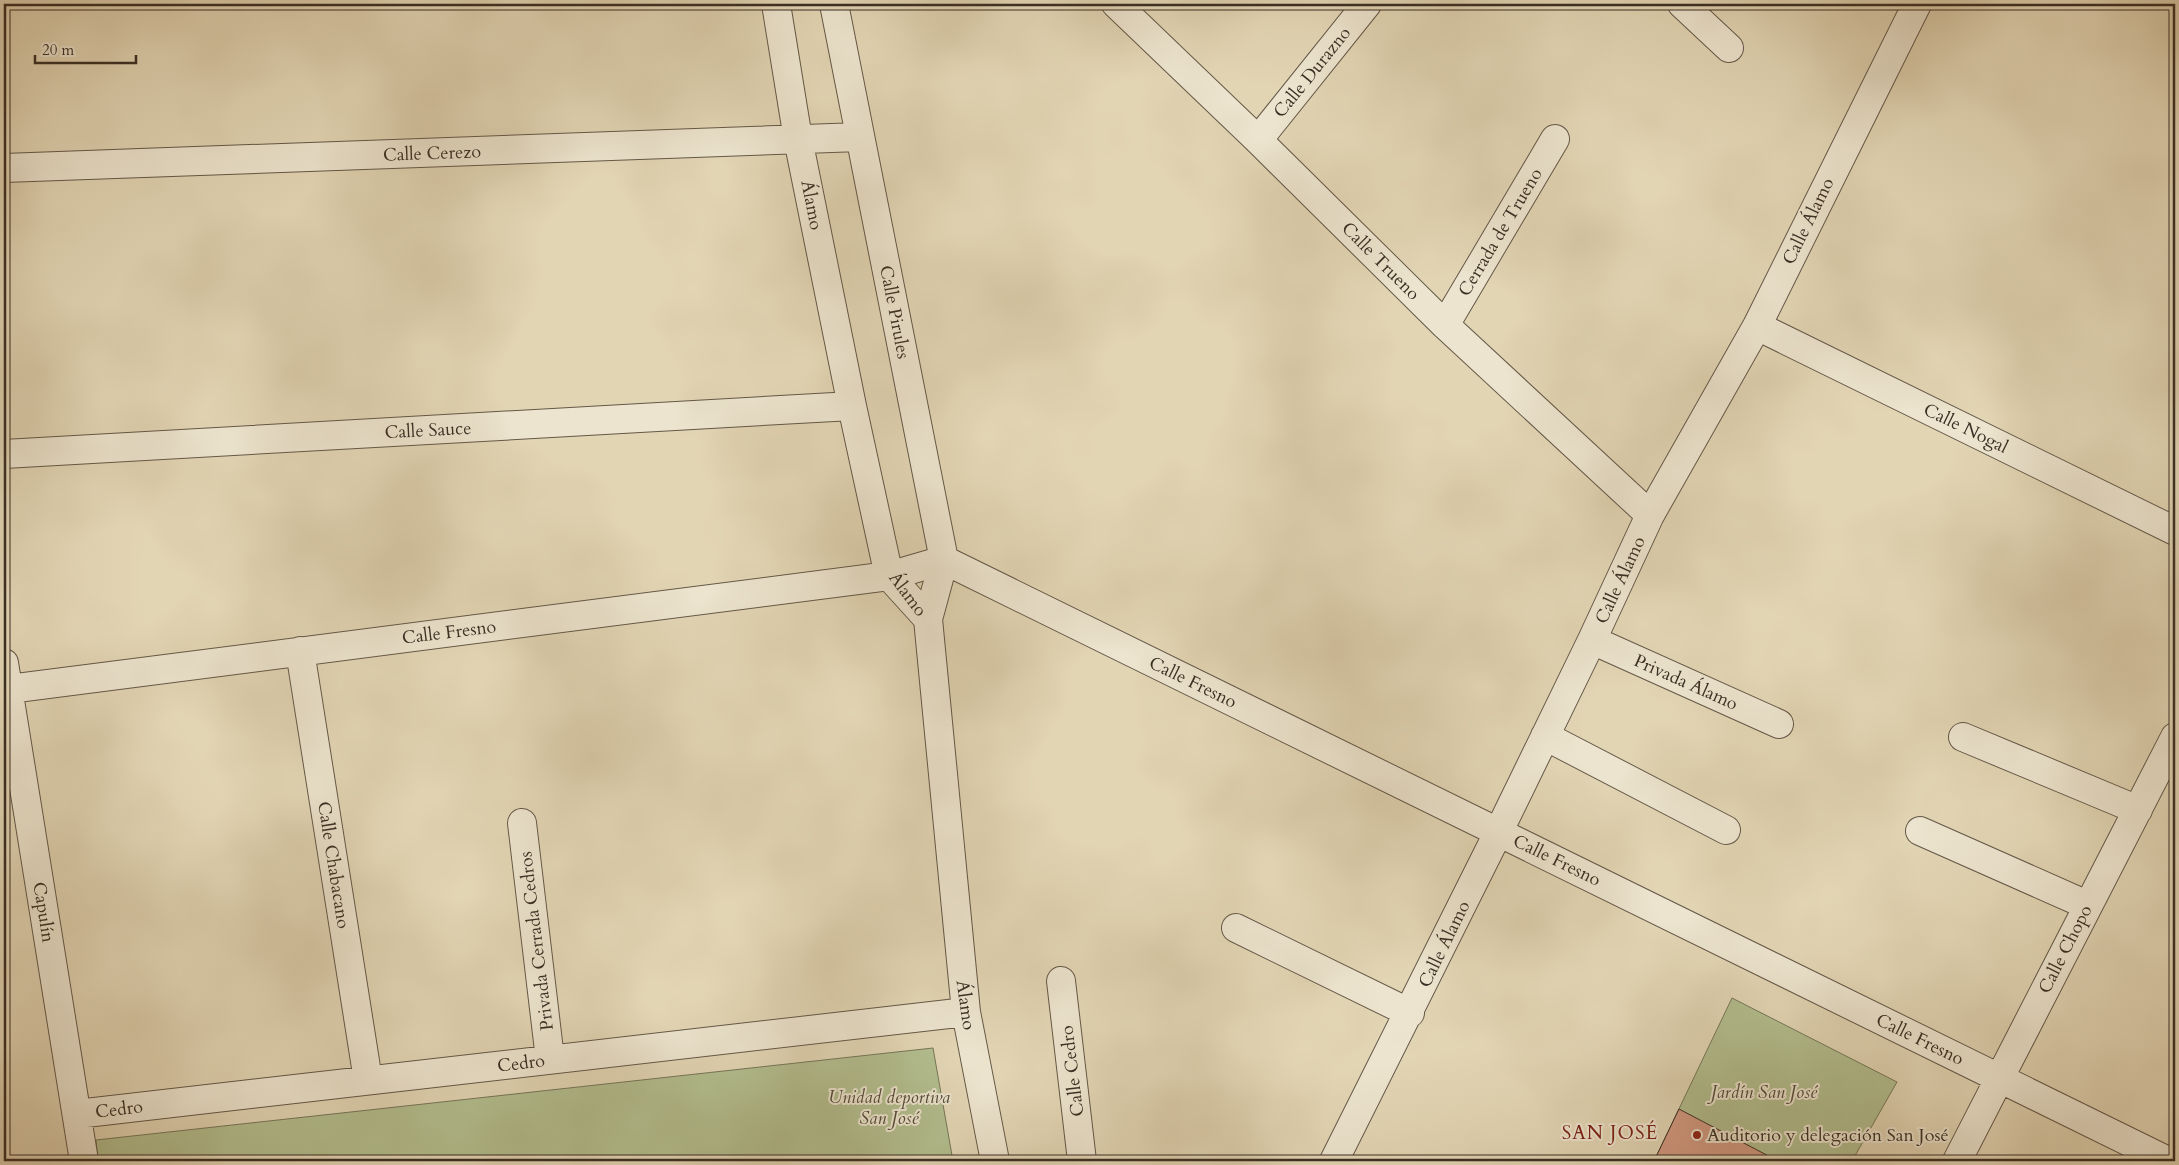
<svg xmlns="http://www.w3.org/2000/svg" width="2179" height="1165" font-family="Cardo,serif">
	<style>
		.green { fill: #b2bd8e; stroke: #767659 }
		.building { fill: #d29982; stroke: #3a2f24 }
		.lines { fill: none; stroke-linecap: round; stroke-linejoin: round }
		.street-casing { stroke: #645848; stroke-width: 30 }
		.street { stroke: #ece4ce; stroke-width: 28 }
		.poi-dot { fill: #8f2418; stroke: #ece4ce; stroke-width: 2 }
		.labels { text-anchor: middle; stroke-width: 4; stroke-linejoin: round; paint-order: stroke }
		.street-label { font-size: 18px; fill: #3a2f24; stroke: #ece4ce }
		.park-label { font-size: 18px; font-style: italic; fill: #524b39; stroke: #ece4ce }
		.poi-label { font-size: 18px; fill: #3a2f24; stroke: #ece4ce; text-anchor: start }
		.neighbourhood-label { font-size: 19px; letter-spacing: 1px; fill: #7a1f14; stroke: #ece4ce }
	</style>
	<rect width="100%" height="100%" fill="#e2d5b4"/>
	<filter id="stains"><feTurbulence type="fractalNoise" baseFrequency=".004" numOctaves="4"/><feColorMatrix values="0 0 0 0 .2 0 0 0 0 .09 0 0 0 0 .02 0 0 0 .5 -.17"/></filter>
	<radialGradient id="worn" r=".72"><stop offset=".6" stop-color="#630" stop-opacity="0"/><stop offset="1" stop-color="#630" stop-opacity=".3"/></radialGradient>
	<!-- green -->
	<path class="green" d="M1732,998L1897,1082L1852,1161H1654Z
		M933,1048L953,1161H98L96,1140Z"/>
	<!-- building -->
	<path class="building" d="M1679,1109L1778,1161H1654Z"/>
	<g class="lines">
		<defs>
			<path id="street" d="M776,4L798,139L852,406L889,576L928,619L966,1012L995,1161
				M834,4L944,560L928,619
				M1116,4L1258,140L1445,325L1650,515
				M1682,4L1729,48
				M1258,140L1367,4
				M4,168L860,137
				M1445,325L1555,139
				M1757,326L2175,531
				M4,454L852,406
				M944,560L2168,1161
				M1592,640L1779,724
				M300,651L368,1080
				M4,663L84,1161
				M9,689L889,576L944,560
				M1545,736L1726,830
				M1963,737L2138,810
				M522,823L550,1059
				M1920,831L2087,905
				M1236,928L1410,1013
				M1061,981L1082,1161
				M77,1114L966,1012
				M1334,1161L1499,831L1592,640L1650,515L1757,326L1917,4
				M1957,1161L2175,737"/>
		</defs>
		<!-- street casing -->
		<use href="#street" class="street-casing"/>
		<!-- street -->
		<use href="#street" class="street"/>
	</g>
	<!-- markers -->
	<circle class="poi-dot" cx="1697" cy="1135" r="5"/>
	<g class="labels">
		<!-- street labels -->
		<g class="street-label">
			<text transform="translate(1312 72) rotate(-51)" y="6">Calle Durazno</text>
			<text transform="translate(432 153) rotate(-2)" y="6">Calle Cerezo</text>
			<text transform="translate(812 205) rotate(79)" y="6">Álamo</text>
			<text transform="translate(1808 221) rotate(-64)" y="6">Calle Álamo</text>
			<text transform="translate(1500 232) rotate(-59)" y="6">Cerrada de Trueno</text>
			<text transform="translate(1381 261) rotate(45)" y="6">Calle Trueno</text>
			<text transform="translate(895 312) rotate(79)" y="6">Calle Pirules</text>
			<text transform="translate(1966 428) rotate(26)" y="6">Calle Nogal</text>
			<text transform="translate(428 430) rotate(-3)" y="6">Calle Sauce</text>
			<text transform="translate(1620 580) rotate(-65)" y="6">Calle Álamo</text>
			<text transform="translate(908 594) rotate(53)" y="6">Álamo</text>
			<text transform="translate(449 632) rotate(-7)" y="6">Calle Fresno</text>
			<text transform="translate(1193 682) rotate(26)" y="6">Calle Fresno</text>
			<text transform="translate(1686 682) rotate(24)" y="6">Privada Álamo</text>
			<text transform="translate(1557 860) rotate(26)" y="6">Calle Fresno</text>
			<text transform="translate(334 865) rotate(81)" y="6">Calle Chabacano</text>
			<text transform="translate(44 912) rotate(81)" y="6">Capulín</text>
			<text transform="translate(536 941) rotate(-97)" y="6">Privada Cerrada Cedros</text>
			<text transform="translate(1444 944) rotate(-64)" y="6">Calle Álamo</text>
			<text transform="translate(2065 949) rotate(-63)" y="6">Calle Chopo</text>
			<text transform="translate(966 1005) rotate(82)" y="6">Álamo</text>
			<text transform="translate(1920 1039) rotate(26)" y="6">Calle Fresno</text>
			<text transform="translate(521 1063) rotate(-7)" y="6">Cedro</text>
			<text transform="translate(1072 1071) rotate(-97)" y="6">Calle Cedro</text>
			<text transform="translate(119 1109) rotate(-7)" y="6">Cedro</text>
		</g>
		<!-- park labels -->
		<g class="park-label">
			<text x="1764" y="1098">Jardín San José</text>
			<text x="889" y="1103">Unidad deportiva<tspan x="889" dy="21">San José</tspan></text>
		</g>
		<!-- poi labels -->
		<g class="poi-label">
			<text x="1707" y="1141">Auditorio y delegación San José</text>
		</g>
		<!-- neighbourhood labels -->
		<g class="neighbourhood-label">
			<text x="1610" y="1139">SAN JOSÉ</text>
		</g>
	</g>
	<!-- margin -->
	<rect width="2179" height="1165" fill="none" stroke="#e2d5b4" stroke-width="20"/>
	<rect x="5" y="5" width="2169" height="1155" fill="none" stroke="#3a2f24" stroke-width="2.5"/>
	<rect x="10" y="10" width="2159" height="1145" fill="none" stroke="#3a2f24"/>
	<!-- scale -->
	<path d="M35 55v8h101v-8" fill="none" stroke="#3a2f24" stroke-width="2.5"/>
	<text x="42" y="55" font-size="15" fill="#3a2f24" stroke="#ece4ce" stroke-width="4" paint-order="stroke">20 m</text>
	<rect width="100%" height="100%" filter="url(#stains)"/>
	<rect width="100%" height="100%" fill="url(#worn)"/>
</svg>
